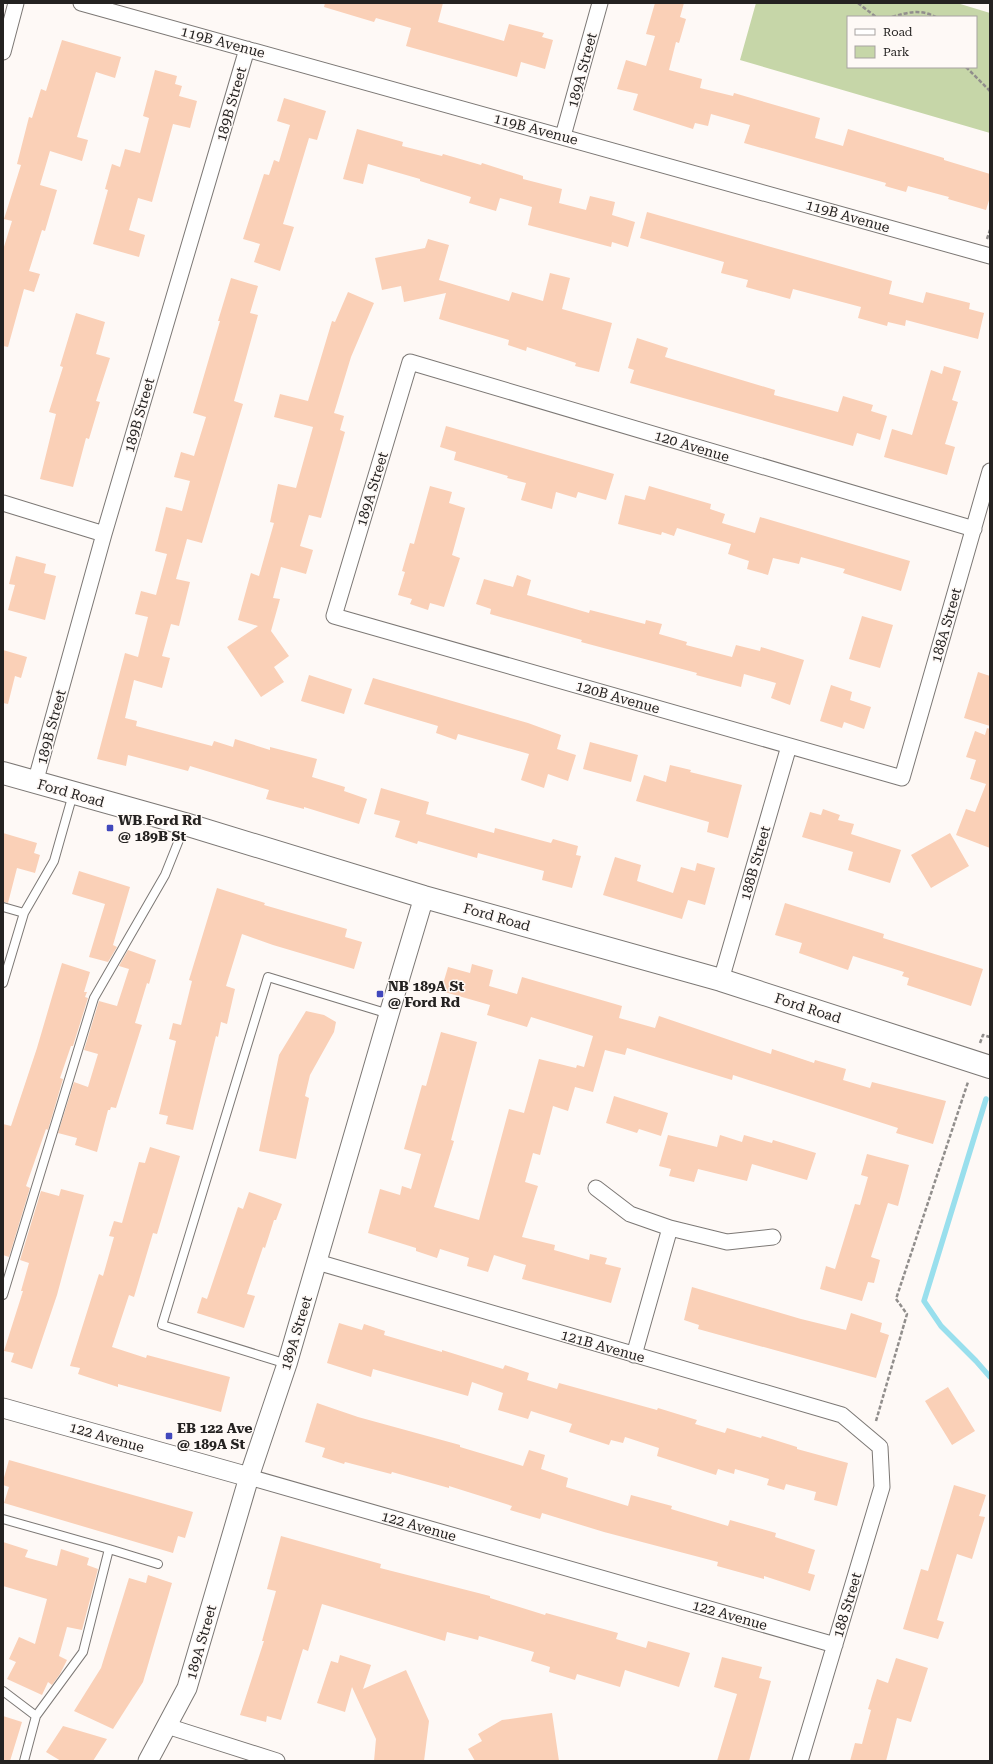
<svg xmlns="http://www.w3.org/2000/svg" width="993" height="1764" font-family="'Roboto Serif',serif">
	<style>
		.green { fill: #c6d6a8; fill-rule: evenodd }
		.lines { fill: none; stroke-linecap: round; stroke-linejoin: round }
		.stream { stroke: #99dfed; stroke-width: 5.5 }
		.building { fill: #fad0b7 }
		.service-casing { stroke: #7c7875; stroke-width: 10 }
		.minor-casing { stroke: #7c7875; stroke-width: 17 }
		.tertiary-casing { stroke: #7c7875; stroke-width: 21 }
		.secondary-casing { stroke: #7c7875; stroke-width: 24 }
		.path { stroke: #918e8c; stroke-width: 2.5; stroke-dasharray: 4 2; stroke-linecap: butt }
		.service { stroke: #fff; stroke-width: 8 }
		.minor { stroke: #fff; stroke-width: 15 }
		.tertiary { stroke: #fff; stroke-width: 19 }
		.secondary { stroke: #fff; stroke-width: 22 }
		.poi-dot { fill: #4148bc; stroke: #fef9f6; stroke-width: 1.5 }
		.labels { text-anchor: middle; stroke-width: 3; stroke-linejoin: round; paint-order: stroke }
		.street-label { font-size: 14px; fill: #242221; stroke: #fef9f6 }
		.poi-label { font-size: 14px; font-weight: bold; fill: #242221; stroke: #fef9f6; text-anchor: start }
	</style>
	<rect width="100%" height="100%" fill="#fef9f6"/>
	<!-- green -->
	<path class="green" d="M756,3H957L990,13V133L740,60ZM848,17H976V67H848Z"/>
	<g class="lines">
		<!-- stream -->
		<path class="stream" d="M986,1099L924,1301L941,1326L976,1361L990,1377"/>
	</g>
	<!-- building -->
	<path class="building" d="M325,3H443L438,22L504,41L509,24L544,33L542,37L553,40L545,69L521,62L517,77L406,46L411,28L376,18L374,22L324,7Z
		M655,3H684L680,17L686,19L679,43L676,42L669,70L702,79L700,88L733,96L734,93L820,118L815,138L843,146L848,129L944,158V160L990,174V197L986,210L948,199L949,197L908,186L906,192L885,186L886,183L744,143L750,125L711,114L708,126L695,123L693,129L633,110L638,94L617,89L626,60L646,66L655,36L646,34Z
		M62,40L121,57L115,78L96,72L77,137L88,140L82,161L50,151L40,185L57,190L45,231L42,230L29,271L40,274L34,292L24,289L8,347L3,346V250L12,221L4,219L21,165L17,164L29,117L32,118L41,89L46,91Z
		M155,70L177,76L175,84L182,86L179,96L197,101L190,128L173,124L152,202L138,198L129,230L145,235L139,257L93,244L108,190L105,189L112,164L120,167L125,149L140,153L149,118L143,116Z
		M284,98L326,111L317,140L309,138L283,224L294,227L280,271L254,262L260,244L243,239L264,174L269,175L274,160L279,162L290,125L277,121Z
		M357,129L403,142L402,146L442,156L443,154L481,165L482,163L523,176V179L562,189L559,203L586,210L590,196L615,202L612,215L635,222L628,247L612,242L611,247L528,225L532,207L500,198L496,211L469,203L471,197L420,181V179L368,164L363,184L343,179Z
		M647,212L892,281L889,294L923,303L926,292L970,303L969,309L984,313L978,339L906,320L905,326L888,322L887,326L858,318L861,307L793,289L790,299L746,287L748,280L721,273L724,262L640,238Z
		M428,239L449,245L439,280L509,301L512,292L543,301L550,273L570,278L562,309L612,323L599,372L575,366L576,363L527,347L526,351L508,345L509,340L439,319L446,293L404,302L401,286L382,290L375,258L425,248Z
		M231,278L258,286L250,313L258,315L234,401L243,404L202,543L187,539L176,579L190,582L179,626L171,624L162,656L170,658L162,688L134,680L125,718L137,721L136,726L212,746L214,741L233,747L235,739L270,750V747L317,759L312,777L345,787L344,791L367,799L359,824L304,807V809L266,799L269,790L190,766L188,771L128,755L126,766L97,759L125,653L138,657L148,617L135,614L141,591L156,595L167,554L155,551L166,507L182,511L190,481L174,477L181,452L194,456L206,417L193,413L220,321H218Z
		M348,292L374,303L351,357L334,413L344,416L340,430L345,432L321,518L309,515L300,546L313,550L306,574L281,567L273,598L280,599L271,631L289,656L274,667L284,682L261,697L227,647L258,626L238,620L251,573L259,576L274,523L270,522L278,484L296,488L313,427L274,417L280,394L308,401L332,321L335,322Z
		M76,313L105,322L96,354L110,358L96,401L100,402L89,439L86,438L73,487L40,479L56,414L49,412L63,367L60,366Z
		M637,338L668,348L665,357L775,390L774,395L838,412L843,396L873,405L871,411L887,416L880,440L857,433L853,446L630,383L634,370L628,368Z
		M944,366L961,371L952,400L958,402L945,444L955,447L947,475L884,457L892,429L912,435L931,370L942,374Z
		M446,426L614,474L606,500L578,492L576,498L556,492L552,509L521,500L526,483L507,478L508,476L454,460L456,452L440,447Z
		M430,486L452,492L449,503L465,508L452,555L460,558L444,607L430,603L428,610L410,604L412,599L398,595L405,572L402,571L410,543L414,544Z
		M649,486L711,504L710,509L725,514L722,523L755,533L760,517L910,561L901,591L843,573L845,569L801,557L799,564L773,558L768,575L747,569L749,561L728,554L731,544L677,528L674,536L662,532L661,535L618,524L625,495L645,500Z
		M16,556L46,564L44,573L56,576L45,620L8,610L15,585L9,584Z
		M517,575L531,580L527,595L589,613L590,610L645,624L646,620L662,624L659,634L687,642L686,645L732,657L736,645L760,651L761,647L804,660L790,705L771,698L776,683L744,674L741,687L696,675L697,673L581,642L582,640L490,614L491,609L476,604L484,579L513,587Z
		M862,616L893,625L880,668L849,659Z
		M3,650L27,657L21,678L15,676L8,704L3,703Z
		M978,672L990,676V726L964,718Z
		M309,675L352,689L344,714L301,701Z
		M373,678L528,723L561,735L557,749L576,755L568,781L548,774L544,788L521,780L529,754L458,734L456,740L436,733L438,726L364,704Z
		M831,685L852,692L850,700L871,707L864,729L844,722L842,728L820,721Z
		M987,728L990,729V848L956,835L966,809L975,812L986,784L970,779L976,760L966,757L975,731L985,735Z
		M590,742L638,755L631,782L583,769Z
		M670,765L691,770L690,772L742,785L728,838L707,832L709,822L636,801L644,775L666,782Z
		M381,788L429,802L426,814L494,833L495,828L551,843L553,839L578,846L576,855L581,856L572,888L542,880L544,871L478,853L477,858L418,841L417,844L395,837L400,821L374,814Z
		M823,809L840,815L838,820L854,824L851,834L901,850L890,883L848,870L853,852L802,837L810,812L821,815Z
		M3,833L37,843L34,853L40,855L35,873L17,868L8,903L3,902Z
		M950,833L969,866L931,888L911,855Z
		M615,857L641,865L637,881L673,893L681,867L695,871L697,863L715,868L705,905L688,900L682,919L603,895Z
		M79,871L130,887L113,945L117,947L108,962L89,957L105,904L72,894Z
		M217,888L265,903L264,905L347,929L345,937L362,942L354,969L273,945L242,934L226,986L235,989L227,1024L221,1022L218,1037L216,1036L193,1130L166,1124L168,1116L159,1114L176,1041L169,1039L173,1023L181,1025L192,981L189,980Z
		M785,903L884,934L883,938L983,969L971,1006L907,985L909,978L902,976L904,972L853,956L848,970L799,953L802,943L775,935Z
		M128,950L156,960L149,984L147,983L135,1023L142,1025L116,1108L111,1107L110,1110H108L97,1152L75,1145L77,1138L58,1133L74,1082L88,1087L98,1054L84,1050L99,1001L117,1006L129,969L119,966Z
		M62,963L90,972L84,992H87L85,997L88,998L73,1046H71L60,1078L63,1079L48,1130L46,1129L26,1186L30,1188L9,1257L3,1255V1124L11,1126L37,1048Z
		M472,964L493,970L489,986L517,994L522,977L622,1006L619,1018L655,1028L659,1016L771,1054L772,1049L814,1063L815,1060L846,1069L843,1080L870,1088L872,1082L946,1101L933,1144L896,1133L898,1128L733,1075L732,1080L627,1048L625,1055L605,1050L593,1092L575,1087L568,1111L553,1106L540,1155L533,1153L525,1182L538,1186L522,1237L555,1245L554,1250L589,1260L590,1254L607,1258L605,1264L621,1268L611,1303L522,1279L526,1265L494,1255L488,1272L467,1266L469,1258L440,1249L437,1258L416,1251V1248L368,1233L380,1189L400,1195L402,1186L411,1189L421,1154L404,1149L422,1085L426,1086L441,1032L477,1042L451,1140L454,1141L434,1207L479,1220L509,1109L524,1113L539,1059L576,1068L577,1065L584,1067L593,1036L531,1017L527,1027L487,1015L490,1005L441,991L448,967L470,973Z
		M306,1011L324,1015L336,1022L334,1032L310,1075L305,1096L309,1098L296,1159L259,1151L279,1055Z
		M614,1096L668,1113L661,1136L639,1129L637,1133L606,1123Z
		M668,1135L717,1147L720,1135L742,1142L744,1135L772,1143L773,1140L816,1153L807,1180L752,1164L747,1181L698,1169L694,1182L669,1176L671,1169L659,1166Z
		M150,1147L180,1156L157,1234L153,1233L134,1297L129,1295L112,1347L146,1358L147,1355L230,1377L221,1412L118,1384V1387L78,1374L80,1368L70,1366L99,1274L103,1276L114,1237L109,1236L114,1221L122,1223L139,1162L145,1163Z
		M867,1154L909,1165L898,1206L888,1203L871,1257L880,1260L874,1283L868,1282L862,1301L820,1289L826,1266L835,1269L855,1204L860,1205L868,1177L861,1175Z
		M61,1189L84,1195L57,1295L32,1369L11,1362L14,1353L4,1351L23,1291H21L29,1263L20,1260L41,1191L59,1196Z
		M249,1192L282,1204L276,1220H274L265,1248L263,1247L247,1294L255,1296L244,1328L197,1313L202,1297L207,1299L238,1207L243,1209Z
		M692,1287L801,1319L846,1330L851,1313L882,1323L880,1332L889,1335L876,1378L698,1329L699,1325L684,1320Z
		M339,1323L362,1330L364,1324L385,1331L384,1335L442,1352V1350L503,1369L505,1365L529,1373L527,1380L557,1389L559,1383L657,1410L658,1408L697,1420L695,1424L725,1433L727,1428L761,1438L762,1436L797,1447V1449L848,1463L837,1506L814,1500L816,1492L786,1484L784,1490L767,1485L769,1479L735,1469L734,1474L718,1469L716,1475L657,1456L659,1448L625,1437L623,1443L611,1440L609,1445L569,1432L572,1424L531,1411L528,1419L498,1410L503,1393L472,1382L468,1396L373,1369L371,1377L327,1363Z
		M948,1387L975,1431L952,1445L925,1401Z
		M317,1403L358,1417L460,1445V1447L523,1466L529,1450L545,1455L541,1469L568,1478L566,1487L628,1506L631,1495L672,1506L671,1509L728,1526L730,1520L776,1533L775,1537L815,1550L808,1573L815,1575L810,1591L764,1576V1579L717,1566L718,1562L604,1532L542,1513L540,1519L510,1510L512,1506L449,1486V1488L392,1472L391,1474L345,1462L344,1464L322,1457L325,1448L305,1442Z
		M9,1460L193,1512L185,1538L178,1536L173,1553L4,1503L9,1487L3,1485V1481Z
		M954,1485L986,1495L979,1516L985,1517L972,1559L957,1554L937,1620L944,1622L938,1639L903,1629L921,1569L928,1571Z
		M281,1536L381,1564L380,1568L490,1596V1598L545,1615L546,1613L618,1633L616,1639L646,1648L648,1641L690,1653L679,1687L625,1670L620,1687L577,1674L575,1680L549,1672L550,1667L531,1661L534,1652L479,1636L478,1640L447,1632L445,1641L322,1604L308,1651L303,1649L281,1720L267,1716L266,1722L240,1715L264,1641H262L276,1591L267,1589Z
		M3,1542L28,1550L25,1557L57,1566L61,1549L89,1558L87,1565L98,1569L82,1630L67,1627L59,1656L67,1660L60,1674L52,1685L48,1682L42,1695L7,1679L16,1662L9,1659L19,1637L35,1644L47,1599L3,1586Z
		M148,1575L172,1583L143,1682L113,1729L74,1711L101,1668L129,1578L146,1583Z
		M340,1655L371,1665L363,1689L406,1670L429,1721L424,1761H374L376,1739L352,1687L345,1712L317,1703L331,1661L338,1663Z
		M722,1657L762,1667L759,1678L771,1681L749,1761H717L737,1694L714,1687Z
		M896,1658L928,1668L911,1722L897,1718L886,1761H850L855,1743L862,1744L871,1710L868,1709L877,1679L888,1683Z
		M552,1713L559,1761H475L468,1749L482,1741L478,1734L502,1720Z
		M3,1716L22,1722L10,1761H3Z
		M63,1726L107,1739L93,1761H61L46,1752Z"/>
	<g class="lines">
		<defs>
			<path id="service" d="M3,907L24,913
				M3,983L24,913L54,861L73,794
				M3,1295L94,998L165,875L185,825
				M287,1364L162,1325L268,977L389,1014
				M3,1519L109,1549L83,1652L36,1716
				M109,1549L158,1564
				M3,1691L36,1716L24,1761"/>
			<path id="minor" d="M81,3L990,256
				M3,52L16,3
				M563,136L600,3
				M3,503L104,534
				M974,529L410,362L334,616L902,778L990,471
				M35,783L104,534L247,49
				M721,980L789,746
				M596,1188L630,1214L670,1228L727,1242L773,1237
				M317,1262L842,1415L880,1447L882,1487L800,1761
				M634,1355L670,1228
				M249,1477L835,1645
				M167,1726L277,1761"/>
			<path id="tertiary" d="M3,1408L249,1477
				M148,1761L187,1688L249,1477L287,1364L389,1014L424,897"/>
			<path id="secondary" d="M3,773L185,824L424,897L721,980L990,1067"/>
		</defs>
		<!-- service casing -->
		<use href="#service" class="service-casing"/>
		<!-- minor casing -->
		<use href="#minor" class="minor-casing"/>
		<!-- tertiary casing -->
		<use href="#tertiary" class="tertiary-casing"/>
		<!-- secondary casing -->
		<use href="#secondary" class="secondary-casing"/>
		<!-- path -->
		<path class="path" d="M858,3L876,17
			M892,17C909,12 920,9 936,17
			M966,67L990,91
			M987,239L990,230
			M980,1043L983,1035L990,1037
			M876,1421L907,1314L896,1299L968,1082"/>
		<!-- service -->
		<use href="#service" class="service"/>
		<!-- minor -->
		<use href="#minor" class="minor"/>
		<!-- tertiary -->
		<use href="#tertiary" class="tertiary"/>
		<!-- secondary -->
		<use href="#secondary" class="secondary"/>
	</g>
	<!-- markers -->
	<g class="poi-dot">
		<rect x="106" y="824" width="8" height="8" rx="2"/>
		<rect x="376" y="990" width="8" height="8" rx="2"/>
		<rect x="165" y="1432" width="8" height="8" rx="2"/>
	</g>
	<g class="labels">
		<!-- street labels -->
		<g class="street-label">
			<text transform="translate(223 42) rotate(15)" y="5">119B Avenue</text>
			<text transform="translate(582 70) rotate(-75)" y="5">189A Street</text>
			<text transform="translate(231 104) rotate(-74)" y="5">189B Street</text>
			<text transform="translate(536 129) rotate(15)" y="5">119B Avenue</text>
			<text transform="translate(848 216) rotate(16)" y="5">119B Avenue</text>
			<text transform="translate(139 415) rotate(-74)" y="5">189B Street</text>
			<text transform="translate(692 446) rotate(17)" y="5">120 Avenue</text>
			<text transform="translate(372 489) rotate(-73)" y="5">189A Street</text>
			<text transform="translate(946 625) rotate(-74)" y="5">188A Street</text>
			<text transform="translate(618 697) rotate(16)" y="5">120B Avenue</text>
			<text transform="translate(51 727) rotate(-75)" y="5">189B Street</text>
			<text transform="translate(71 793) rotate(16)" y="5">Ford Road</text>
			<text transform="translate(755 863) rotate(-74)" y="5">188B Street</text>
			<text transform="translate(497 917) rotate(16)" y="5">Ford Road</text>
			<text transform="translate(808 1008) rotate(18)" y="5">Ford Road</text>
			<text transform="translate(296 1333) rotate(-73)" y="5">189A Street</text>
			<text transform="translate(603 1346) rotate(16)" y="5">121B Avenue</text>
			<text transform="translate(107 1437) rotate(16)" y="5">122 Avenue</text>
			<text transform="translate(419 1526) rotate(16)" y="5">122 Avenue</text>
			<text transform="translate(847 1605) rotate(-73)" y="5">188 Street</text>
			<text transform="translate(730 1615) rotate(16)" y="5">122 Avenue</text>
			<text transform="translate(201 1642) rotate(-74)" y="5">189A Street</text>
		</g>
		<!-- poi labels -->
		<g class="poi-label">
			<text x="118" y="825">WB Ford Rd<tspan x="118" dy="16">@ 189B St</tspan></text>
			<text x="388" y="991">NB 189A St<tspan x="388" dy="16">@ Ford Rd</tspan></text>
			<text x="177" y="1433">EB 122 Ave<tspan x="177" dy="16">@ 189A St</tspan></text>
		</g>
	</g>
	<!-- border -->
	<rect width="993" height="1764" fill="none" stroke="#242221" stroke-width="8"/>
	<!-- legend -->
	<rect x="847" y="16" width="130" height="52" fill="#fef9f6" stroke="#a7a3a1"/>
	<rect x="855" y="29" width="20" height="6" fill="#ffffff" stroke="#a7a3a1"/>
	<text x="883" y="36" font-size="12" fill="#242221">Road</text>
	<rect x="855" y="46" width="20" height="12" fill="#c6d6a8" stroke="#a7a3a1"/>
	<text x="883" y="56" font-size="12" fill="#242221">Park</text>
</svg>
